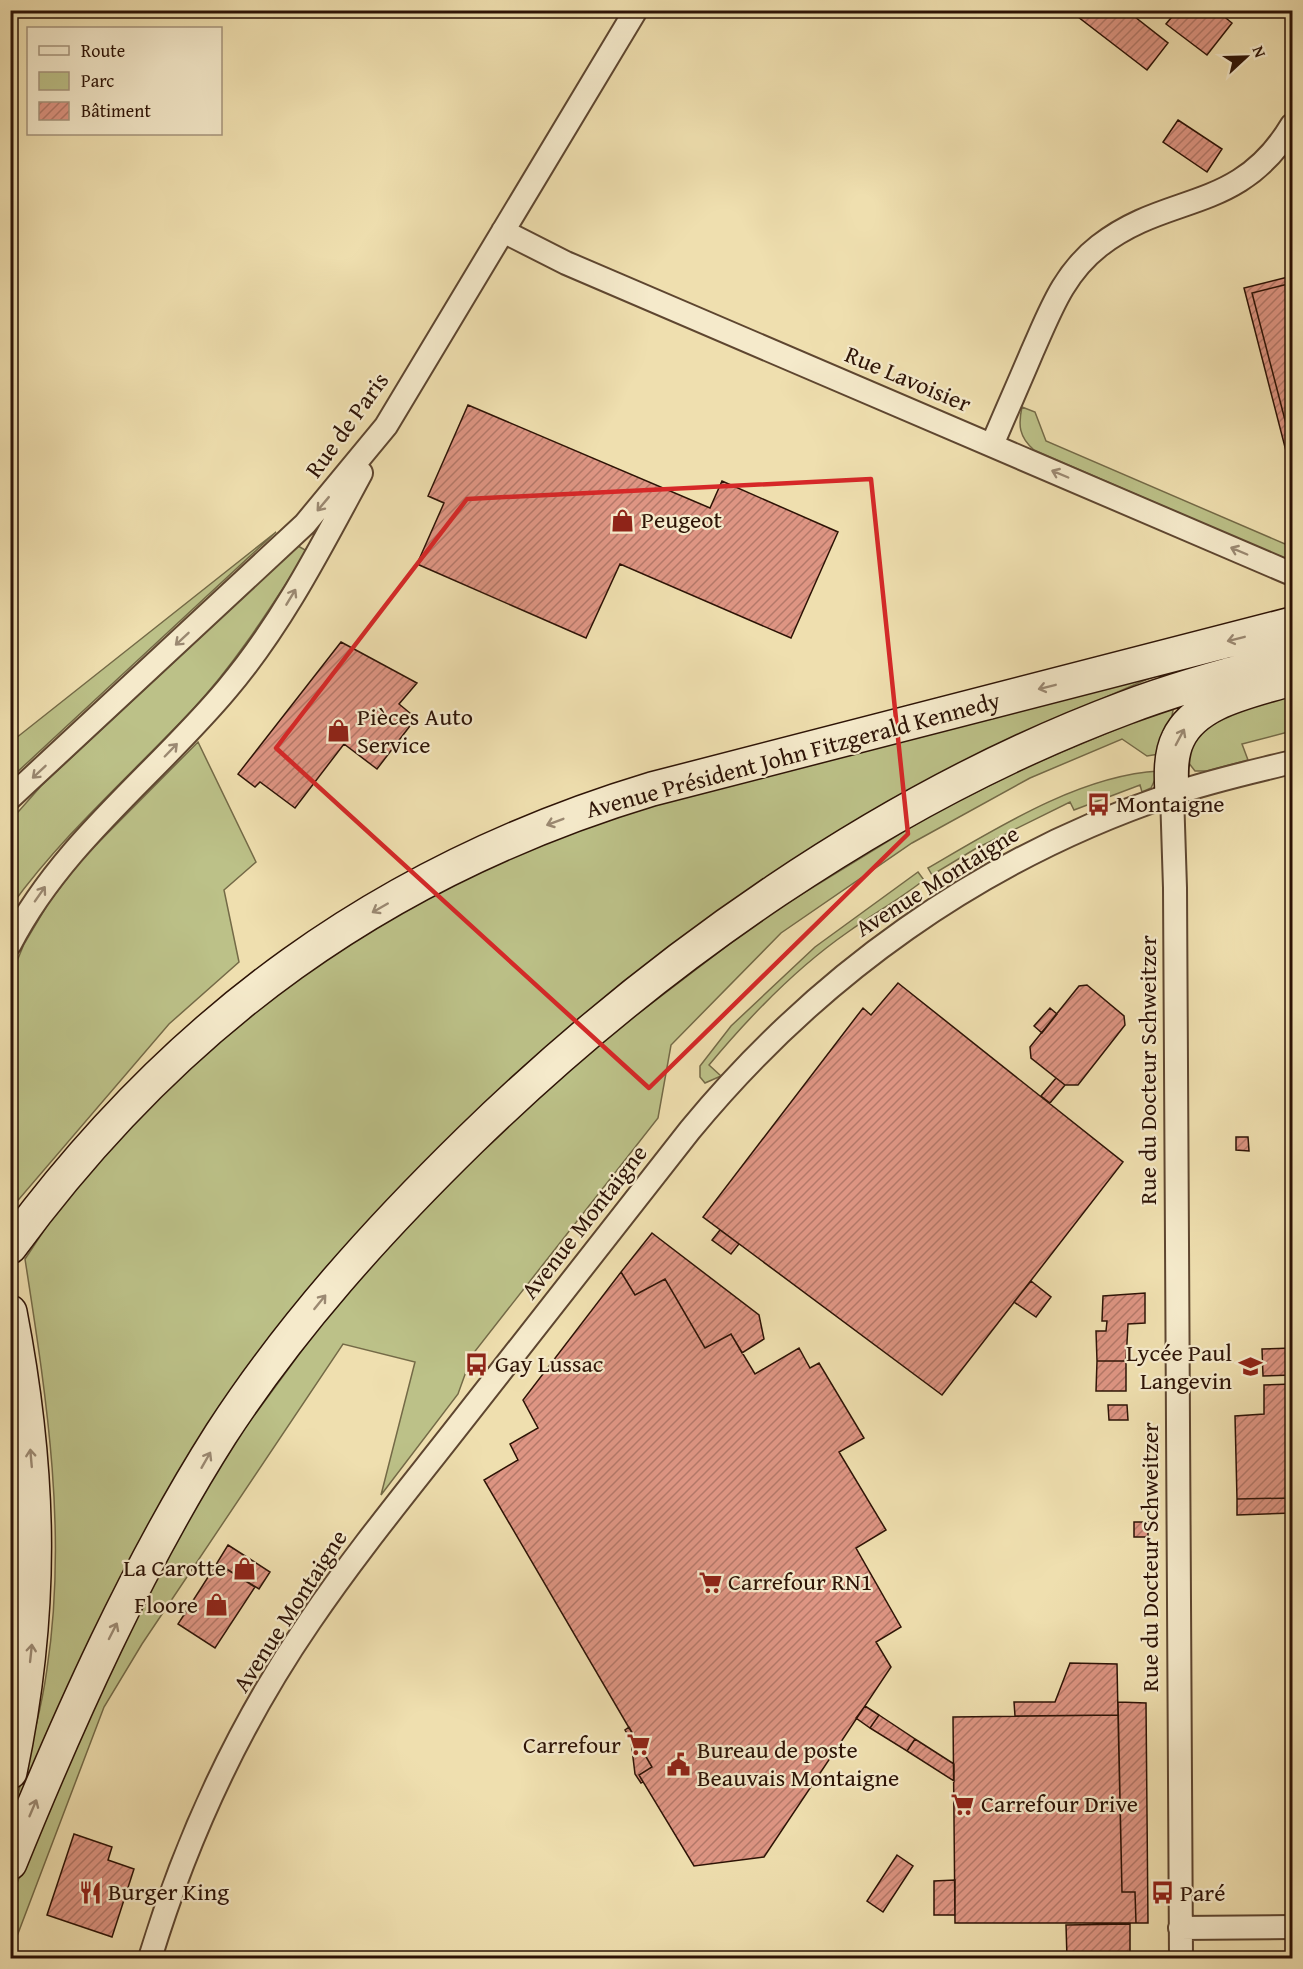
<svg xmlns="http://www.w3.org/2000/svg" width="1303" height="1969" font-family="'Gentium Book Plus',serif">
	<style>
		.green { fill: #bcc188; stroke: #746a47; stroke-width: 1.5 }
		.building { fill: url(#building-hatch); stroke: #2d1306; stroke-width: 1.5 }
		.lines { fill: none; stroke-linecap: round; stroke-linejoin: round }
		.minor-casing { stroke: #5e4630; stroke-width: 26 }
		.secondary-casing { stroke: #2d1306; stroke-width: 36 }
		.minor { stroke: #f5eacb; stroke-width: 22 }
		.secondary { stroke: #f5eacb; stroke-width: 33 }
		.oneway { stroke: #9b8972 }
		.marked { fill: none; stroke: #d62828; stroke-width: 4.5; stroke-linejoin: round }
		.labels { text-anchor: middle; stroke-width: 4.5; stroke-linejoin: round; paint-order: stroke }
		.street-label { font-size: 24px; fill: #2d1306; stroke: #f5eacb }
		.poi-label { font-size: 24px; fill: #2d1306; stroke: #f5eacb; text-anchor: start }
	</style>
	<defs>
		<pattern id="building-hatch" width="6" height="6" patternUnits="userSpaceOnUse" patternTransform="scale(1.5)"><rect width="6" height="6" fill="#de9583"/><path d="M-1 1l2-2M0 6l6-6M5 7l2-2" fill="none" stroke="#b47869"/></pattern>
	</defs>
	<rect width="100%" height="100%" fill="#efdfaf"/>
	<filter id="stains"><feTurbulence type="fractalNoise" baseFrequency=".00333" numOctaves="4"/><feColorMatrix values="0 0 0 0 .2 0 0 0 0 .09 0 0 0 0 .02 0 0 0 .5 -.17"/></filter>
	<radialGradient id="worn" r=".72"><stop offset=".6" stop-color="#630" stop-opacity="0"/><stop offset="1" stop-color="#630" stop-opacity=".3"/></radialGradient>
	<!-- green -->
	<path class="green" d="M1022,407L1035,412L1046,441L1292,547V562L1034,450C1019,437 1018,425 1022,407Z
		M276,532L13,776L11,779V742Z
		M298,546L307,551C272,605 237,662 193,709C131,775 64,833 11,906V820L41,786Z
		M1159,674L1040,726L783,868L711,917L627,979L523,1067L439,1148L344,1248L274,1334L11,1819C24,1770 40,1720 47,1669C68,1531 46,1395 25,1259C46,1228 66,1194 90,1166C196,1049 323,948 465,878C516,853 570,832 624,812Z
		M1292,689V731L1242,744L1248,760L1207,771H1195L1188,762C1193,712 1253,702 1292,689Z
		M1174,705L1165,753L1147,756L1122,739L1030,778L912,843L781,933L671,1045L658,1118L472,1355L458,1394L381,1495L415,1362L343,1344L142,1644L104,1707L11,1952V1900L32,1842L106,1673L206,1488L237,1439L347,1289L505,1127L576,1061L766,916L929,816L1024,768Z
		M198,742L256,862L224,890L239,962L169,1024L14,1205L10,1189V978L24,944L49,902L82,859Z
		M1159,771L1151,788L1142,792L1140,785L1074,810L1070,802L975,849L932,875L928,868C995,829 1080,775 1159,771Z
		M918,872L924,880C900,899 873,914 848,932C796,968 749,1017 709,1065L721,1076L705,1083L700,1077V1066L731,1026L815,947Z
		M10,1426L22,1536L10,1687Z"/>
	<!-- building -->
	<path class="building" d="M1069,10H1126L1168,43L1147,70Z
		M1174,10H1216L1232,23L1207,55L1166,24L1176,12Z
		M1178,120L1222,149L1207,172L1163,142Z
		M1292,276V283L1252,293L1292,447V454L1287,455L1244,288Z
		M1292,283V447L1252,293Z
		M468,405L710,508L722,481L838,532L791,638L620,564L586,638L417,564L444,503L428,496Z
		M341,642L417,683L399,704L416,718L377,769L344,744L295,808L260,782L255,787L238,774Z
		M898,983L1123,1162L942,1395L703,1217L863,1008L871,1015Z
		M1087,985L1124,1016L1125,1025L1078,1085H1065L1031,1058L1030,1047L1079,986Z
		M1050,1008L1057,1014L1042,1033L1034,1026Z
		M1056,1078L1065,1085L1050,1103L1041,1096Z
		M1236,1137H1248L1249,1151L1236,1150Z
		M720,1230L739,1244L731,1254L712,1240Z
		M652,1233L759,1315L764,1339L742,1353L731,1334L705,1348L665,1279L635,1295L621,1272Z
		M621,1272L635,1295L665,1279L705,1348L731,1334L755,1374L799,1348L810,1368L819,1363L864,1438L839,1452L886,1530L856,1548L901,1627L876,1642L891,1667L764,1857L694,1866L639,1775L652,1767L484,1480L518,1460L510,1444L538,1428L523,1400Z
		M1031,1281L1051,1297L1036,1317L1014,1302Z
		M1145,1293V1323L1128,1324L1126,1361H1097L1096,1331H1106L1107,1321H1102L1103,1296Z
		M1292,1348V1375L1263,1376L1262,1349Z
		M1097,1361H1126V1391H1096Z
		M1292,1384V1498L1237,1499L1235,1416L1264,1414V1385Z
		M1108,1405H1127L1128,1420H1109Z
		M1292,1498V1513L1237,1515V1499Z
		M1134,1522H1148V1537H1134Z
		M228,1545L270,1572L259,1589L217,1563Z
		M217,1563L255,1587L215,1648L178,1624Z
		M1070,1663L1117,1664L1118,1715L1015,1716L1014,1702H1055Z
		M1118,1702L1146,1703L1148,1923H1136L1135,1892H1122Z
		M865,1706L879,1715L870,1728L856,1718Z
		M879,1715L915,1739L907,1751L870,1728Z
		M1118,1715L1122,1892H1135L1136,1923H955L953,1717Z
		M629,1727L652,1767L639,1775L643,1782L641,1783L635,1774L631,1741L625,1730Z
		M915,1739L954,1764V1781L907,1751Z
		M74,1834L112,1847L108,1860L134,1869L112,1937L47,1915Z
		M897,1855L913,1866L883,1912L867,1901Z
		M955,1880V1915H934V1881Z
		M1130,1924V1958H1067L1066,1925Z"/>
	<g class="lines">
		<defs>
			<path id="minor" d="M503,231L566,263L1292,574
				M992,445C1005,414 1019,383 1032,352C1050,312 1063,274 1099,246C1168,192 1239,214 1292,125
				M1172,794L1175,888L1181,1958
				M10,798L305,524L386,426L636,10
				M10,944C62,843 156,774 227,689C282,624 321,547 361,473
				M1180,1928L1292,1927
				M150,1958C186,1840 240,1723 310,1621C356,1553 408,1490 458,1426C535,1327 613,1229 690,1130C817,976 980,859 1170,795C1210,781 1252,772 1292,762"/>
			<path id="secondary" d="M1172,794C1171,777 1170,755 1178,739C1196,700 1253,691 1290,679
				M10,1247C176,1021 383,870 652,789L1292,624
				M10,1312C41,1473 44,1611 10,1772
				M10,1863C69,1718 137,1566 221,1434C291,1326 378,1230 470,1140C654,961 884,798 1125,708C1180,687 1236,672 1292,658"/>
		</defs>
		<!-- minor casing -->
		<use href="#minor" class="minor-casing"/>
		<!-- secondary casing -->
		<use href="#secondary" class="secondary-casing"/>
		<!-- minor -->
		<use href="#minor" class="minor"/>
		<!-- secondary -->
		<use href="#secondary" class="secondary"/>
	</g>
	<!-- one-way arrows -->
	<defs><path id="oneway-shaft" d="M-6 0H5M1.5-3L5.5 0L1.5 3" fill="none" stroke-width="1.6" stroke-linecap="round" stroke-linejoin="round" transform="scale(1.5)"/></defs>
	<g class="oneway">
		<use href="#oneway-shaft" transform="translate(1060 474) rotate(-157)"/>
		<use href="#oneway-shaft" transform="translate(323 504) rotate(130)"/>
		<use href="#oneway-shaft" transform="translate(1239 551) rotate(-157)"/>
		<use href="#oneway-shaft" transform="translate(291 597) rotate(-59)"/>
		<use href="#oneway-shaft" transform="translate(182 639) rotate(137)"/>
		<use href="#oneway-shaft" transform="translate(1236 639) rotate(166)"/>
		<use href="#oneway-shaft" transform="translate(1047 687) rotate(166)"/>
		<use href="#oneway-shaft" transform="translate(1180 737) rotate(-62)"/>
		<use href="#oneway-shaft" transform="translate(171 750) rotate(-46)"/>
		<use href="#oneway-shaft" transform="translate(39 772) rotate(137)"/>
		<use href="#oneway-shaft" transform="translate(555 822) rotate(159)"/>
		<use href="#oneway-shaft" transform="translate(40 894) rotate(-55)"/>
		<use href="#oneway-shaft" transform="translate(380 908) rotate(150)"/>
		<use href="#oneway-shaft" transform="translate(320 1302) rotate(-51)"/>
		<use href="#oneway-shaft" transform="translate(31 1458) rotate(-95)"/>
		<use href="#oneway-shaft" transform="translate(206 1460) rotate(-60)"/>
		<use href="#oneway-shaft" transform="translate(113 1631) rotate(-63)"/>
		<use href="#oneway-shaft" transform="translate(31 1653) rotate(-84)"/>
		<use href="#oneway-shaft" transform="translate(33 1808) rotate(-67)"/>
	</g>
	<!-- marked area -->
	<path class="marked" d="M871,479L908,834L649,1088L276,748L467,499Z"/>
	<!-- icons -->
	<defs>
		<symbol id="shop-bare" viewBox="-9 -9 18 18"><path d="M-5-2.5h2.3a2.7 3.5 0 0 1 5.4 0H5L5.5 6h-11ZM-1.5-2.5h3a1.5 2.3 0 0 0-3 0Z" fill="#8f2418" stroke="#f5eacb" stroke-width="2.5" paint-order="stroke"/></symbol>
		<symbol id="bus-bare" viewBox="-9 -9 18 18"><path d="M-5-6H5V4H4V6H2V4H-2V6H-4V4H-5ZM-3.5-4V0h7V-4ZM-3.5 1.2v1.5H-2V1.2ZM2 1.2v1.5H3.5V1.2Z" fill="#8f2418" stroke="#f5eacb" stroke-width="2.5" paint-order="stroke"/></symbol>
		<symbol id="school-bare" viewBox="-9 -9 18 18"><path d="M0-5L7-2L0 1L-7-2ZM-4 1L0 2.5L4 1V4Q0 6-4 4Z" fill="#8f2418" stroke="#f5eacb" stroke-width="2.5" paint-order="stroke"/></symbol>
		<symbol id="supermarket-bare" viewBox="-9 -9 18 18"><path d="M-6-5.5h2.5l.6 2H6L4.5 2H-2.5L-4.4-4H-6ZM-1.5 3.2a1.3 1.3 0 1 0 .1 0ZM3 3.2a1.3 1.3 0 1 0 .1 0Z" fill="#8f2418" stroke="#f5eacb" stroke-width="2.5" paint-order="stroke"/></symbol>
		<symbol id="civic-bare" viewBox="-9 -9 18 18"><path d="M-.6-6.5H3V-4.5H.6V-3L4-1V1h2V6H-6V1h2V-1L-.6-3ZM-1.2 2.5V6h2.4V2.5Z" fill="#8f2418" stroke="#f5eacb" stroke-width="2.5" paint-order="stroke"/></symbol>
		<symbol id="restaurant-bare" viewBox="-9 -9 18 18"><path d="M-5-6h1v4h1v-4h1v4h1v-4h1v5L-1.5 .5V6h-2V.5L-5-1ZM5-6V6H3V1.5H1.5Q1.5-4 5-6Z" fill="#8f2418" stroke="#f5eacb" stroke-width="2.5" paint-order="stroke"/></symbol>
	</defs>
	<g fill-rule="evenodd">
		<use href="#shop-bare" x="606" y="504" width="33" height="33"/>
		<use href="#shop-bare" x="322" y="714" width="33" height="33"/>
		<use href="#bus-bare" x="1082" y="788" width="33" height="33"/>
		<use href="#bus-bare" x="460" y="1348" width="33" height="33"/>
		<use href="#school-bare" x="1234" y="1350" width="33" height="33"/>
		<use href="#shop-bare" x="228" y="1552" width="33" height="33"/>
		<use href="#supermarket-bare" x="694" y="1566" width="33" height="33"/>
		<use href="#shop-bare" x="200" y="1588" width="33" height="33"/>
		<use href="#supermarket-bare" x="622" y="1728" width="33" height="33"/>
		<use href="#civic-bare" x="662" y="1748" width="33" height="33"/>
		<use href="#supermarket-bare" x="946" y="1788" width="33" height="33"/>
		<use href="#restaurant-bare" x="74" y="1876" width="33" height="33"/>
		<use href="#bus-bare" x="1146" y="1876" width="33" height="33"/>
	</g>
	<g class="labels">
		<!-- street labels -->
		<g class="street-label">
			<text transform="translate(908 379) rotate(23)" y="8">Rue Lavoisier</text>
			<text transform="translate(347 425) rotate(-54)" y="8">Rue de Paris</text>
			<text transform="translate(793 755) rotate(-15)" y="8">Avenue Président John Fitzgerald Kennedy</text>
			<text transform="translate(937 881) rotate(-32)" y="8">Avenue Montaigne</text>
			<text transform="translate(1148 1070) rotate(-90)" y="8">Rue du Docteur Schweitzer</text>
			<text transform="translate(584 1222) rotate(-52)" y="8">Avenue Montaigne</text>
			<text transform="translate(1150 1557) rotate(-90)" y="8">Rue du Docteur Schweitzer</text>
			<text transform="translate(290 1611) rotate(-57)" y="8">Avenue Montaigne</text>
		</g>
		<!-- poi labels -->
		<g class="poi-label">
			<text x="641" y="528">Peugeot</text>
			<text x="357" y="725">Pièces Auto<tspan x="357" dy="28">Service</tspan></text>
			<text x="1116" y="812">Montaigne</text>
			<text x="1232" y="1361" text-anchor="end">Lycée Paul<tspan x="1232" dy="28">Langevin</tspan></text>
			<text x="495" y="1372">Gay Lussac</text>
			<text x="226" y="1576" text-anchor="end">La Carotte</text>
			<text x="728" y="1590">Carrefour RN1</text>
			<text x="198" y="1613" text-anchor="end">Floore</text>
			<text x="621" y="1753" text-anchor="end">Carrefour</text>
			<text x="697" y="1758">Bureau de poste<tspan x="697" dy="28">Beauvais Montaigne</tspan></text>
			<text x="981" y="1812">Carrefour Drive</text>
			<text x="108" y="1900">Burger King</text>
			<text x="1180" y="1901">Paré</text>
		</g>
	</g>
	<!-- margin -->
	<rect width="1303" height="1969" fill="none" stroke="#efdfaf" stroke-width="36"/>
	<rect x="12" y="12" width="1279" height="1945" fill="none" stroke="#2d1306" stroke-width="3"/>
	<rect x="18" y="18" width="1267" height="1933" fill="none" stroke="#2d1306" stroke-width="1.5"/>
	<!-- legend -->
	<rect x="27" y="27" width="195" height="108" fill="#f5eacb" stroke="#a5947c" stroke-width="1.5"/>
	<rect x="39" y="46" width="30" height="9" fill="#f5eacb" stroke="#a5947c" stroke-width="1.5"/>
	<text x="81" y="57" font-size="18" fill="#2d1306">Route</text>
	<rect x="39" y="72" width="30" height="18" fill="#bcc188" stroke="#a5947c" stroke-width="1.5"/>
	<text x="81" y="87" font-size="18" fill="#2d1306">Parc</text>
	<rect x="39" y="102" width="30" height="18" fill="url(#building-hatch)" stroke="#a5947c" stroke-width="1.5"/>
	<text x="81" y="117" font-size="18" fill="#2d1306">Bâtiment</text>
	<!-- north arrow -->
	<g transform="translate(1246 57) rotate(68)" stroke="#f5eacb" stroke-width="4.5" paint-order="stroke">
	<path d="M0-4.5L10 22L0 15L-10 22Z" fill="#2d1306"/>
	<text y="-9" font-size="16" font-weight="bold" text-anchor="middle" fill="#2d1306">N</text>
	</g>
	<rect width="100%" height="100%" filter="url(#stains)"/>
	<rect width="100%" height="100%" fill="url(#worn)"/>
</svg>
